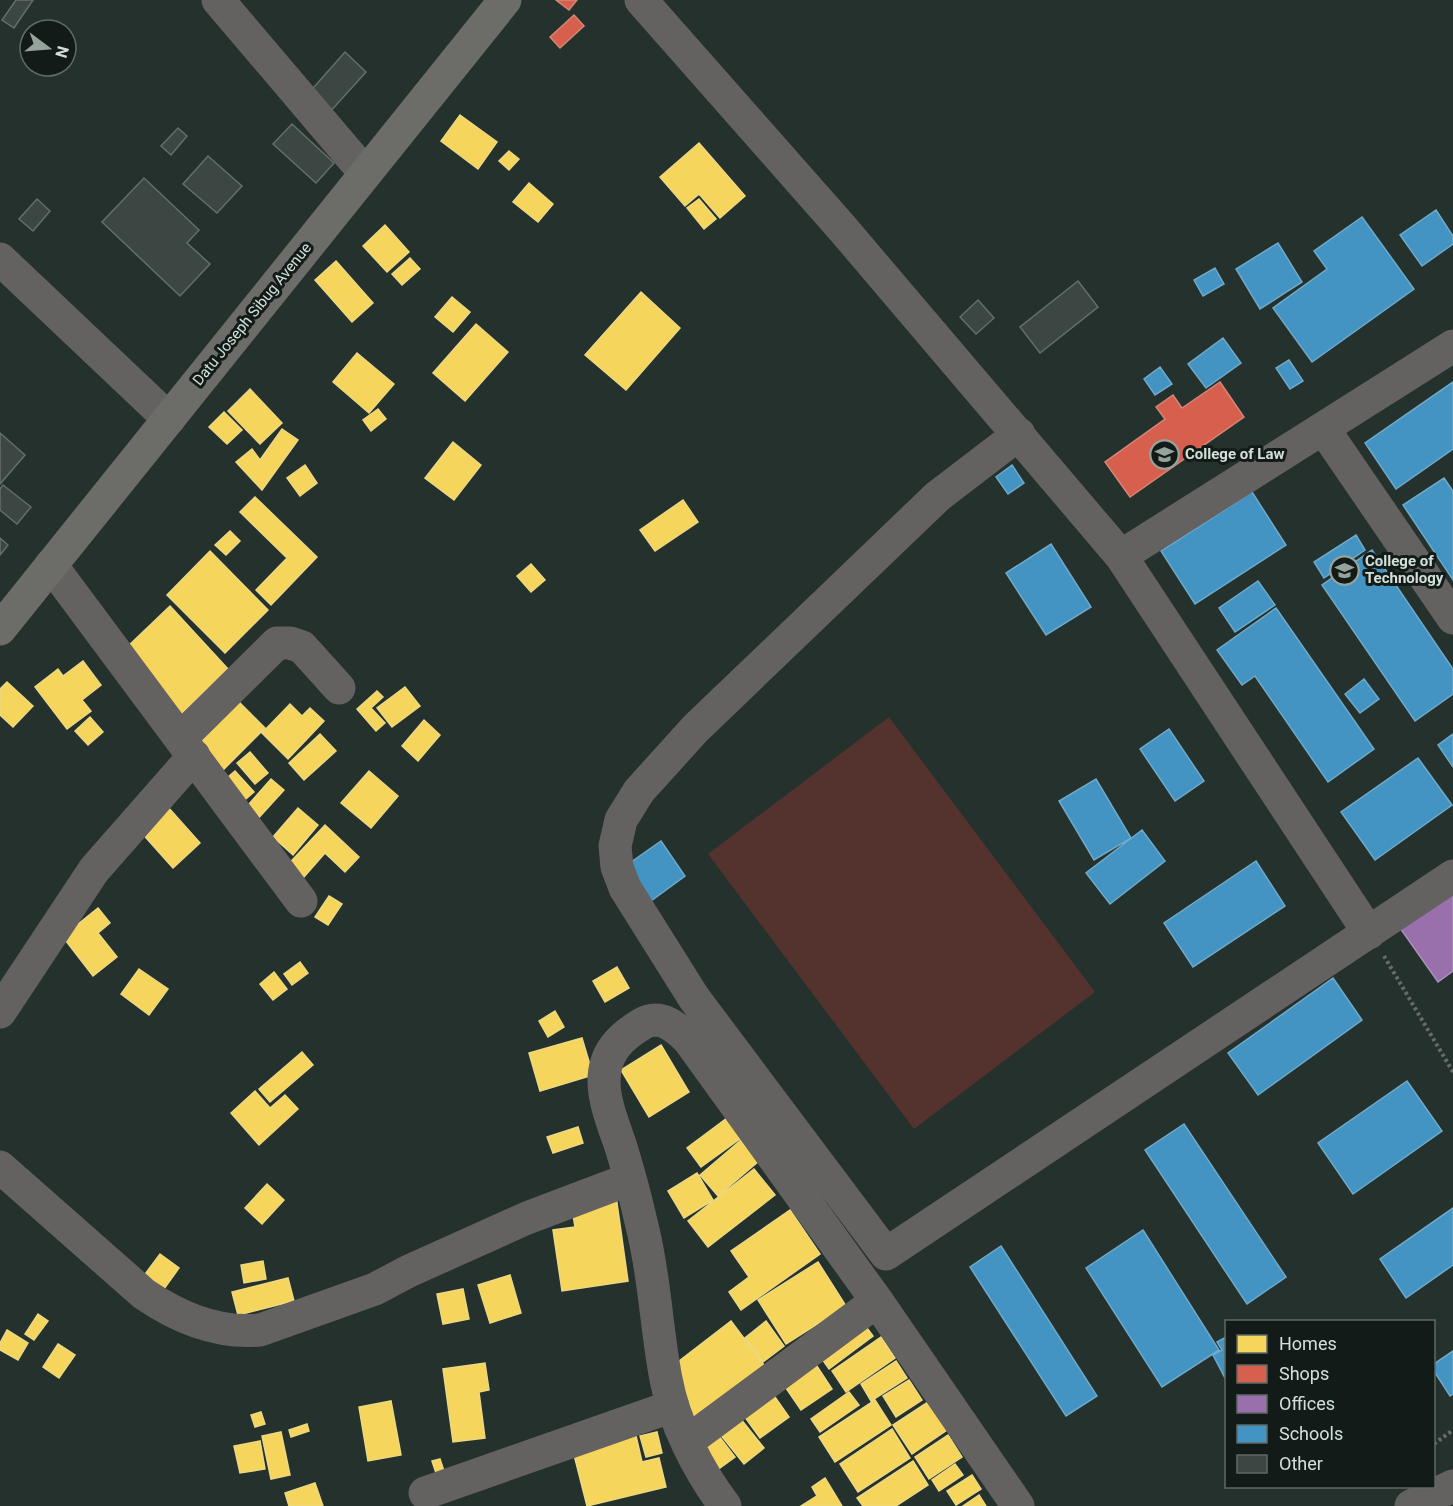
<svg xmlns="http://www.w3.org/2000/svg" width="1453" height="1506" font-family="Roboto,sans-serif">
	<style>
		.green { fill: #54322d }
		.homes { fill: #f6d55c; stroke: #ecd882; stroke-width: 1.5 }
		.shops { fill: #d6604d; stroke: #d58677; stroke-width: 1.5 }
		.offices { fill: #9970ab; stroke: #aa92b9; stroke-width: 1.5 }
		.schools { fill: #4393c3; stroke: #6eaaca; stroke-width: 1.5 }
		.building { fill: #3c4642; stroke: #646e6a; stroke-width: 1.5 }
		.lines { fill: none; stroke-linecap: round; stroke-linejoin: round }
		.path { stroke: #686b68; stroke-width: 4; stroke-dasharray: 3 3; stroke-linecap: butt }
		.minor { stroke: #646261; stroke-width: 33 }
		.major { stroke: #6c6c69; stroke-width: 33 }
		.labels { text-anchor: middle; stroke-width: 6; stroke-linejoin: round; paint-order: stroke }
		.street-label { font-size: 15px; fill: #d3e0da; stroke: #121b17 }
		.poi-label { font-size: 15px; font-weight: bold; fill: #d3e0da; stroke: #121b17; text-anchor: start }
	</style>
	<rect width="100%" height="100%" fill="#25312c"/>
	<!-- green -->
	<path class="green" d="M889,717L1095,992L914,1129L708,854Z"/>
	<!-- homes -->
	<path class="homes" d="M460,115L497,142L478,169L441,141Z
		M699,143L745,196L720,218L699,194L685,206L660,177Z
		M509,151L519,159L509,170L499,161Z
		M529,183L553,204L538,222L513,202Z
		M699,199L716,219L704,229L687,208Z
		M385,225L409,252L387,272L363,246Z
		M410,258L420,269L402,285L392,274Z
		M336,261L373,303L352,322L315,280Z
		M641,292L680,328L626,390L585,355Z
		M452,297L470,312L453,332L435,317Z
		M476,324L508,352L465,401L433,373Z
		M357,353L394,384L369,413L333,382Z
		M250,389L282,423L260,444L228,411Z
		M378,409L386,419L371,431L363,420Z
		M224,412L242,430L227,444L209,427Z
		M282,429L298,440L262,490L236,462L252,449L260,460Z
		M453,442L481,465L454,500L425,478Z
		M305,465L317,483L300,496L287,478Z
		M255,497L317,557L271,605L256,590L287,558L240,512Z
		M683,500L698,522L655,551L640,530Z
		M230,531L240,541L226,555L215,545Z
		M210,551L268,610L225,653L167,595Z
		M531,564L545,580L531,592L517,576Z
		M170,606L228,669L181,714L123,651Z
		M83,661L101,685L82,700L91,711L67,729L35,687L58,669L63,676Z
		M7,682L33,706L13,727L0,715V689Z
		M405,687L420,706L392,727L377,708Z
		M377,691L383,697L371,708L385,723L376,731L357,709Z
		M229,692L265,728L220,773L184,739Z
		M290,704L302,716L310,708L324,721L288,759L262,733Z
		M90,717L103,732L88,745L75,731Z
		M424,720L440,735L418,761L402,746Z
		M320,734L336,751L304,780L289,763Z
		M250,752L268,773L255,784L237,763Z
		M235,771L254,792L240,804L221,783Z
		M369,771L398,796L371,828L341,803Z
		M271,779L284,790L254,823L242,812Z
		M167,806L200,843L173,868L140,831Z
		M298,808L318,825L293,855L273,837Z
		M325,825L359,857L345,872L325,853L297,885L282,871Z
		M329,896L342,904L328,925L315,917Z
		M98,908L110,923L98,933L117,957L93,976L56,928L78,924Z
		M300,962L308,973L292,985L284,974Z
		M617,967L629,988L605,1002L593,981Z
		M139,969L168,989L149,1015L121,994Z
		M274,972L287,989L273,1000L260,984Z
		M555,1011L564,1027L548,1037L539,1021Z
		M582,1038L593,1075L540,1091L529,1053Z
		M661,1045L689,1092L649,1117L621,1070Z
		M302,1052L313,1065L270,1102L259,1089Z
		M255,1091L270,1108L285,1095L298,1109L259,1145L231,1113Z
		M727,1118L741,1138L701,1167L687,1148Z
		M578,1127L583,1143L553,1153L547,1137Z
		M741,1140L759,1161L718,1196L700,1175Z
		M754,1169L775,1195L708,1247L688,1221Z
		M697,1173L713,1200L684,1218L668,1191Z
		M267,1184L284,1200L262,1224L245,1208Z
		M616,1196L628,1281L562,1291L553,1230L575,1227L571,1203Z
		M790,1210L820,1254L741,1310L729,1292L749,1277L731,1251Z
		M160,1254L179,1268L159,1296L140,1281Z
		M263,1261L266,1279L244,1283L241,1265Z
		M818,1262L846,1306L786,1344L758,1300Z
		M510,1275L521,1313L490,1323L478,1285Z
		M288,1278L294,1301L238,1315L232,1292Z
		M463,1289L469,1319L443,1324L437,1294Z
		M38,1314L48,1321L34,1340L25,1334Z
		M859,1317L873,1336L829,1369L815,1349Z
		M731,1321L764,1365L690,1420L670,1368Z
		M766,1321L784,1346L763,1362L745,1338Z
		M7,1330L28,1343L18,1360L0,1350V1343Z
		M881,1337L895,1358L846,1392L832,1371Z
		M58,1344L75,1355L59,1378L43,1367Z
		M809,1354L832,1389L801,1410L777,1375Z
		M896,1361L907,1378L871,1401L861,1384Z
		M485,1363L489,1390L479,1392L485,1438L453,1442L443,1369Z
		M909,1380L922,1400L896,1417L883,1396Z
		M768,1387L789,1417L760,1438L739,1409Z
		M849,1392L859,1405L820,1432L811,1419Z
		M875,1400L891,1425L835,1462L819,1437Z
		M391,1401L401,1455L368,1461L359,1407Z
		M928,1402L947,1430L912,1454L893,1425Z
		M261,1412L265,1424L255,1427L251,1415Z
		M736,1413L764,1448L744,1464L716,1429Z
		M307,1424L309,1431L291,1437L289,1430Z
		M634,1427L642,1462L659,1458L666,1487L587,1506L571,1443Z
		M892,1429L910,1458L858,1492L840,1464Z
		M715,1431L735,1457L713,1473L693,1447Z
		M281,1432L290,1475L271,1479L262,1436Z
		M657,1432L662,1453L646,1457L640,1436Z
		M948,1435L962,1457L929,1479L915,1457Z
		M260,1441L265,1469L240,1473L234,1446Z
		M440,1459L444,1471L436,1473L432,1461Z
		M913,1461L928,1485L896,1506H863L857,1498Z
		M955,1464L963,1475L939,1491L932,1480Z
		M972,1475L981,1489L956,1505L947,1491Z
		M825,1478L842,1506H801L817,1496L812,1487Z
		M315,1483L323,1506H289L285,1493Z
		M979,1495L986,1506H963Z"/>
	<!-- shops -->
	<path class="shops" d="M556,0H577L569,10Z
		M574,15L584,26L560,48L550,37Z
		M1220,382L1244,417L1130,497L1105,462L1165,419L1156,407L1173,395L1182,408Z"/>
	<!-- offices -->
	<path class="offices" d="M1453,890V971L1438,982L1400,928Z"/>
	<!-- schools -->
	<path class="schools" d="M1436,210L1453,236V244L1422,266L1400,235Z
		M1362,217L1414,289L1312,362L1273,308L1327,269L1314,251Z
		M1278,243L1302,282L1260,309L1236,269Z
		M1215,268L1224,284L1203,296L1194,280Z
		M1223,338L1241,363L1206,388L1188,364Z
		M1289,360L1303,381L1290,389L1276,368Z
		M1160,367L1172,384L1155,395L1144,379Z
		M1453,382V449L1396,489L1365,443Z
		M1012,465L1024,483L1008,494L996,477Z
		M1444,478L1453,491V580L1403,505Z
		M1252,492L1286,545L1195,604L1161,551Z
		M1356,535L1365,550L1324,578L1314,562Z
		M1051,544L1091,607L1046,635L1006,573Z
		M1372,550L1453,669V694L1415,721L1322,585Z
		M1258,581L1275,605L1235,632L1219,608Z
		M1276,608L1374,749L1328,782L1255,676L1242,685L1217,650Z
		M1364,679L1379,699L1360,713L1345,694Z
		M1169,729L1204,781L1175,801L1140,749Z
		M1453,734V767L1438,745Z
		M1418,758L1452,805L1375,860L1341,812Z
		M1096,779L1131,838L1094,860L1059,801Z
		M1142,830L1165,861L1110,904L1086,873Z
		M661,841L685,876L651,901L627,865Z
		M1256,861L1285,906L1193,967L1164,923Z
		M1333,978L1362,1020L1258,1095L1228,1053Z
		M1407,1081L1442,1131L1353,1194L1318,1143Z
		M1184,1124L1286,1277L1247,1304L1145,1150Z
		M1453,1208V1265L1406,1298L1380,1259Z
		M1143,1230L1219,1350L1162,1387L1086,1268Z
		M1001,1246L1097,1396L1066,1416L970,1267Z
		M1226,1337V1380L1213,1355L1222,1350L1217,1342Z
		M1453,1351V1394L1450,1396L1434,1371V1364Z"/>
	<!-- building -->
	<path class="building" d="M16,0H33L14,28L2,20Z
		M345,52L366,72L328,114L307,95Z
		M292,124L334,163L316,183L273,144Z
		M178,128L187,136L171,155L161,146Z
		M208,156L242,186L217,213L183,184Z
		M144,178L199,230L187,243L210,264L180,296L102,222Z
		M37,199L50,211L33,231L19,219Z
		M1078,281L1098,307L1040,353L1020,327Z
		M978,300L994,318L976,334L960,317Z
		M0,433L25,455L0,484Z
		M3,485L31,507L17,524L0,510V489Z
		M0,538L8,545L0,555Z"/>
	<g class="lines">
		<!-- path -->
		<path class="path" d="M1384,956L1453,1072
			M1434,1444L1453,1430"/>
		<!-- minor -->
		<path class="minor" d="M218,0L365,173
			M641,0L842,228L1121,556L1369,933
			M0,259L169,419
			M1323,428L1453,618
			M1019,434L938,496L695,729L639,791L621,820L615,846L617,867L625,888L694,998L886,1254L1453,876
			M1121,556L1453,346
			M51,565L301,901
			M181,738L277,643H290L302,647L339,688
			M0,1012L94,870L194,756
			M0,1167L144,1294C179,1318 218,1334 260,1330L375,1289L409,1271L527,1218L630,1179
			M688,1441L877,1301
			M425,1493L673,1406
			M725,1506C698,1470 674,1423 666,1379C656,1328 655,1276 642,1226C636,1199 629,1173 621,1147C614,1126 604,1103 604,1081C604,1053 620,1037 642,1024C661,1013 677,1028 689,1040L877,1301L1018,1506
			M1411,1506L1453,1486"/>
		<!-- major -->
		<path class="major" d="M0,629L505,0"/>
	</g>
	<!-- icons -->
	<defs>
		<symbol id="university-ring" viewBox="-11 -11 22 22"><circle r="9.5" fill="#121b17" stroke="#96a39d" stroke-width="1.5"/><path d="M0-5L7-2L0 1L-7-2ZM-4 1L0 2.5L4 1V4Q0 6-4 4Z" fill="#96a39d"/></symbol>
	</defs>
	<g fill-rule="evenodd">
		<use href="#university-ring" x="1148" y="438" width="33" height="33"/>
		<use href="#university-ring" x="1328" y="554" width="33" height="33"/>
	</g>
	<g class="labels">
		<!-- street labels -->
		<g class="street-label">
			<text transform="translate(252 314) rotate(-51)" y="5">Datu Joseph Sibug Avenue</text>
		</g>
		<!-- poi labels -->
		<g class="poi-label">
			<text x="1185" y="459">College of Law</text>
			<text x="1365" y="566">College of<tspan x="1365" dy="17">Technology</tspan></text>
		</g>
	</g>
	<!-- legend -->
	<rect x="1225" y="1320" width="210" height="168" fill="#121b17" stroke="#5f6a65" stroke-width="1.5"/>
	<rect x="1237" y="1335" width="30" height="18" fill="#f6d55c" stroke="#5f6a65" stroke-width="1.5"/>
	<text x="1279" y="1350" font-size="18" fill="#d3e0da">Homes</text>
	<rect x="1237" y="1365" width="30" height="18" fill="#d6604d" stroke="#5f6a65" stroke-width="1.5"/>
	<text x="1279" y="1380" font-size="18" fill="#d3e0da">Shops</text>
	<rect x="1237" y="1395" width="30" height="18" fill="#9970ab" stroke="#5f6a65" stroke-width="1.5"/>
	<text x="1279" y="1410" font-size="18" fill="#d3e0da">Offices</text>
	<rect x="1237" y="1425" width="30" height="18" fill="#4393c3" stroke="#5f6a65" stroke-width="1.5"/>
	<text x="1279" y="1440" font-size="18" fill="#d3e0da">Schools</text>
	<rect x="1237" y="1455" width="30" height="18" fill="#3c4642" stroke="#5f6a65" stroke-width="1.5"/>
	<text x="1279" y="1470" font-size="18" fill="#d3e0da">Other</text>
	<!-- north arrow -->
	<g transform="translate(48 48) rotate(106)"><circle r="28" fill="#121b17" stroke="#5f6a65" stroke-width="1.5"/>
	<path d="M0-4.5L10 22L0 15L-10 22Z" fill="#96a39d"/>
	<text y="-9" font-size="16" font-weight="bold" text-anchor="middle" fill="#d3e0da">N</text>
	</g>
</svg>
